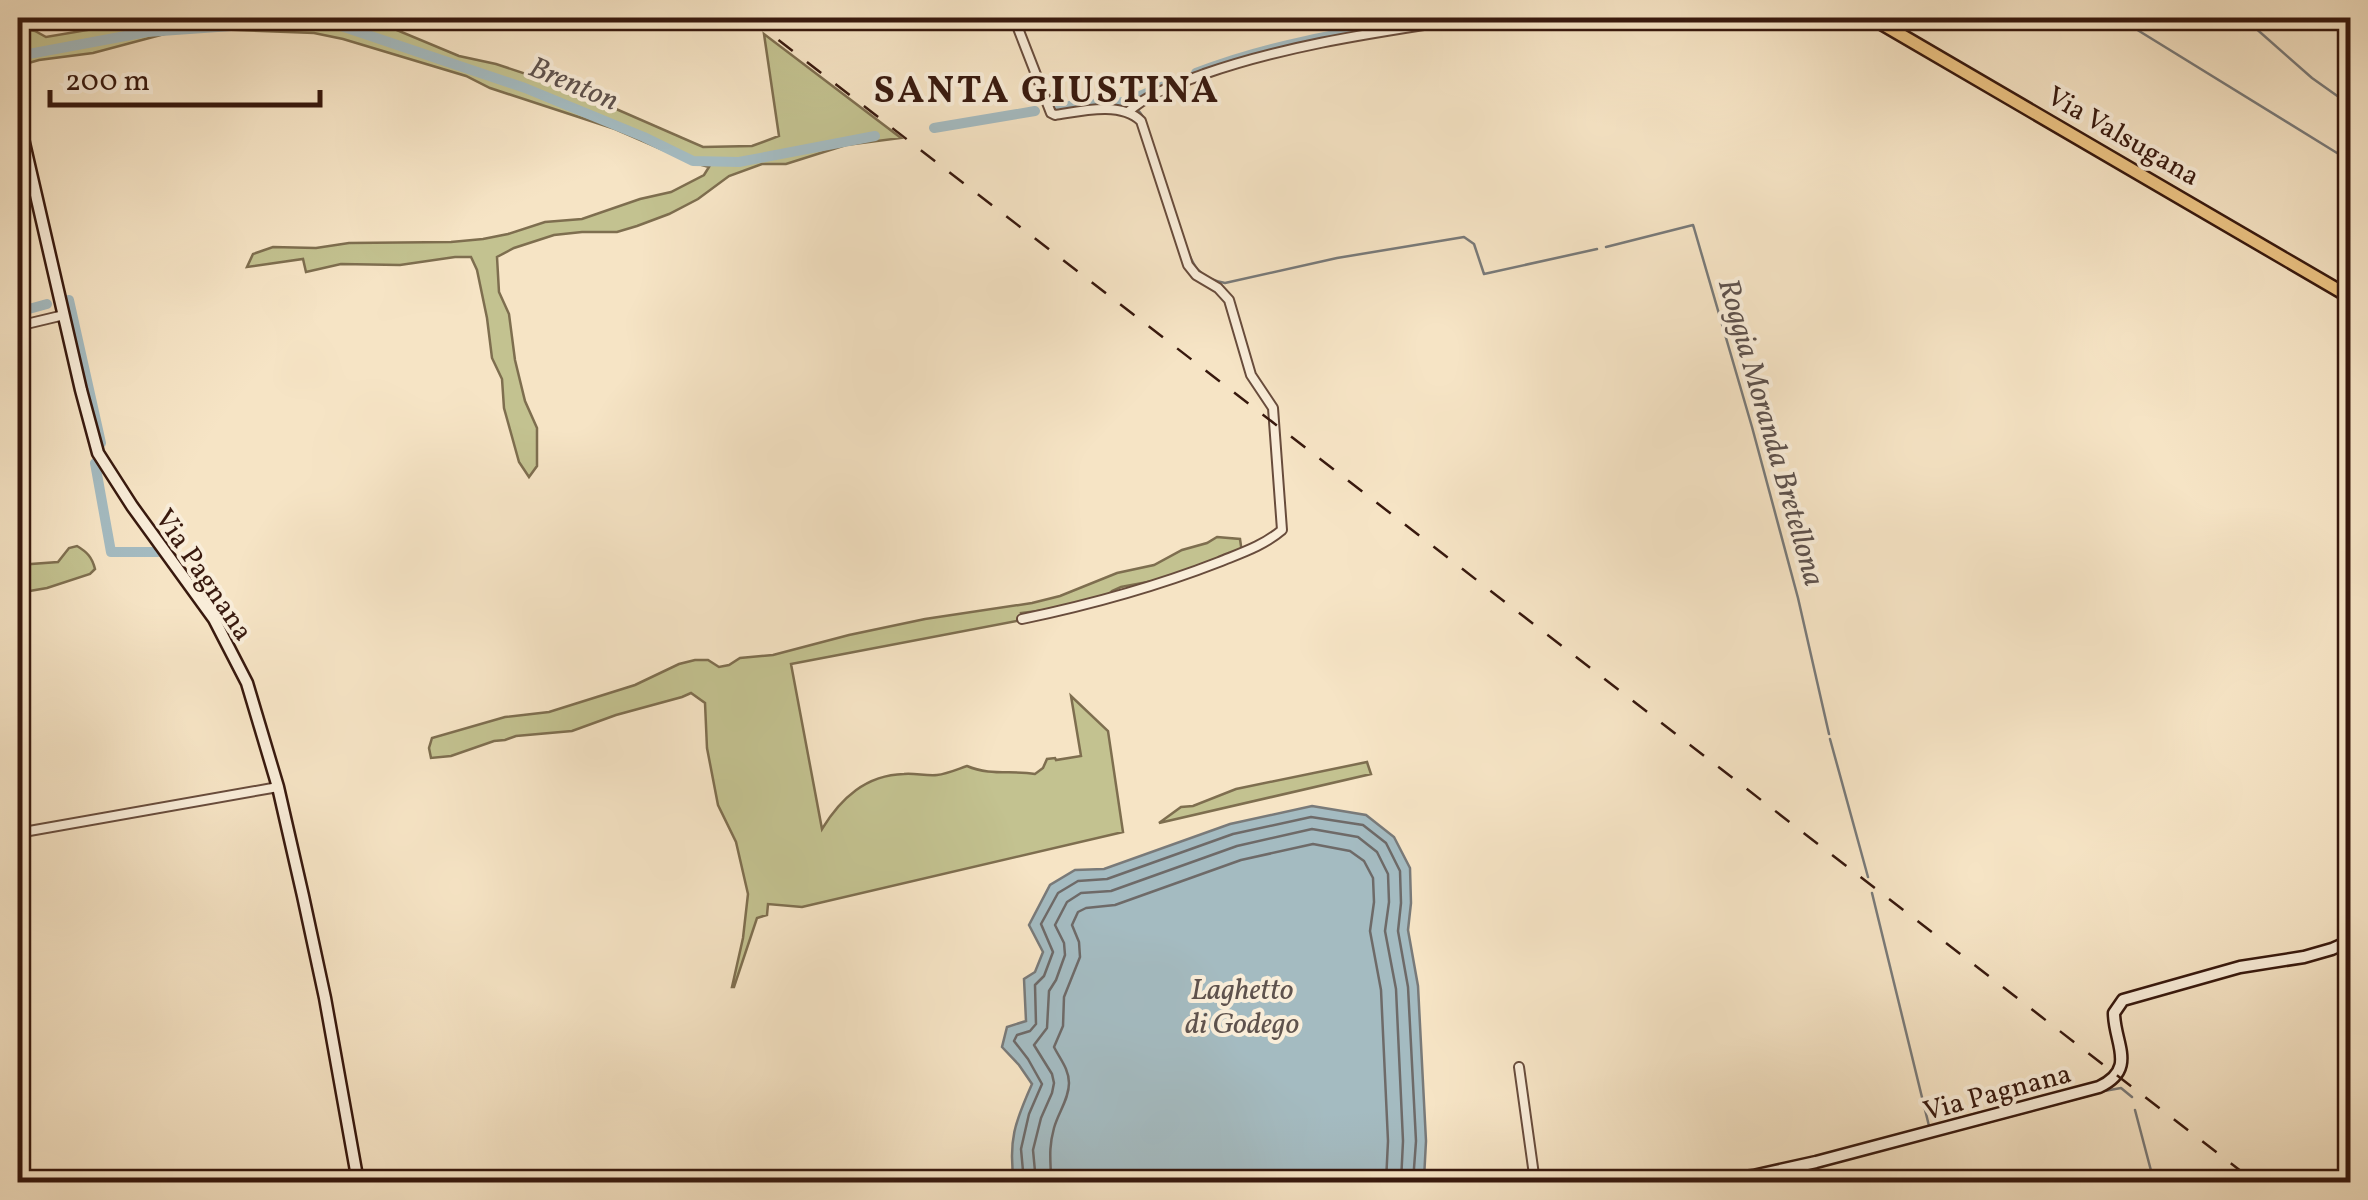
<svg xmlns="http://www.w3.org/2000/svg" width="2368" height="1200" font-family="Vollkorn,serif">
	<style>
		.green { fill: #c3c290; stroke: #7e6e4f; stroke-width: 2.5 }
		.water { fill: #a4bbc1; stroke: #797a79; stroke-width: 2.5 }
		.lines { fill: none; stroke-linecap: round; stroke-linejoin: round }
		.shore { stroke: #6e6a68; stroke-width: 2.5 }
		.stream { stroke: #797a79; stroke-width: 2.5 }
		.canal { stroke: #a4bbc1; stroke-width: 10 }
		.street-casing { stroke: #684c3c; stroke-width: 12 }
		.secondary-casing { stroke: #38190e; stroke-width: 15 }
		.primary-casing { stroke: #38190e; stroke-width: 16 }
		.street { stroke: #f9edd9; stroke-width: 8 }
		.secondary { stroke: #f9edd9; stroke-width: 10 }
		.primary { stroke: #ebc282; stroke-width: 11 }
		.rail { stroke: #38190e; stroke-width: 2.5; stroke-dasharray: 18 18; stroke-linecap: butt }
		.labels { text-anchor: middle; stroke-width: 8; stroke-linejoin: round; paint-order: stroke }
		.street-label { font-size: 28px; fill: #38190e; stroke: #f9edd9 }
		.water-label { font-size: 30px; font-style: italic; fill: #5e524d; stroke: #f9edd9 }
		.district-label { font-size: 38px; font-weight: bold; letter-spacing: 2.5px; fill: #38190e; stroke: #f9edd9 }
	</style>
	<rect width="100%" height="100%" fill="#f6e4c5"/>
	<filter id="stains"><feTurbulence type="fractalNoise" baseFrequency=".002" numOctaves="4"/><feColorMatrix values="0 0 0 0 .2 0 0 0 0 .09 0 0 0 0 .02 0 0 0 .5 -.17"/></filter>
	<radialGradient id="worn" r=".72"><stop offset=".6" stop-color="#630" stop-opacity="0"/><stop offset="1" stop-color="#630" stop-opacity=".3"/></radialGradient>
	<!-- green -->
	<path class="green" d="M158,18H368L459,56L496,64L568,88L703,147L752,146L779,136L764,34L901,138L846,145L786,164H762L729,176L698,199L669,214L637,226L617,232H582L554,235L514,248L497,257L499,292L509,314L515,360L525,401L537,428V466L529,477L519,462L504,408L502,379L492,358L487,318L477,270L471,257H455L400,265L341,264L306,272L303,259L247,267L253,254L273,247L316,248L349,243L451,242L483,239L508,234L545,222L582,219L640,199L671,192L704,175L709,167L691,162L615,129L490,88L466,76L343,39L314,33L187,28L93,53L39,60L18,66V34L22,29L35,31L46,37Z
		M1217,537L1240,539L1242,553L1169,578L1121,587L1112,591L1100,603L1021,613L1022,620L791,664L822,829C841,798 866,775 904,774C915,773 926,776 937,775C947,774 958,769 967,766C990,776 1012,770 1035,774L1043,768L1047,759L1055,758L1056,760L1081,756L1071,696L1108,731L1123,832L802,907L768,904L767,915L757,918L734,987H732L743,938L748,894L736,842L718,805L707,748L705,703L691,693L682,697L616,715L572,731L516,736L505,740L494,741L451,756L431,758L429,748L432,738L505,717L549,712L635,685L679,664L695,660H708L719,667L729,665L740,658L773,655L849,635L925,619L1032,603L1060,596L1117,573L1154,565L1182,550L1207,543Z
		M77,546C87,552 92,557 95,569L90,574L47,588L18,593V565L58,562L69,548Z
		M1367,762L1371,774L1159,823L1181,807L1193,806L1236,789Z"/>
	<!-- water -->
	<path class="water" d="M1312,806L1366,815L1394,837L1410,868L1411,903L1408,930L1418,986L1426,1141L1424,1179L1421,1182H1014C1008,1141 1015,1122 1032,1084L1019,1065L1002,1047L1007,1027L1026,1021L1024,979L1035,972L1043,952L1029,925L1050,885L1075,870L1104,869L1230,824Z"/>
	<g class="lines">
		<!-- shore -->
		<path class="shore" d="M1024,1182L1021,1149L1029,1114L1042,1084L1028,1059L1014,1041L1017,1035L1030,1031L1036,1024L1035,985L1044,976L1053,952L1041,924L1058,893L1078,881L1107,879L1233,834L1311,817L1363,825L1386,843L1400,871L1401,903L1398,931L1408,987L1416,1141L1413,1182
			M1036,1182L1033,1150L1041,1118L1052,1093L1054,1083L1052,1074L1034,1045L1047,1028L1049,991L1056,980L1065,955L1064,943L1055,925L1067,902L1081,893L1111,891L1237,846L1312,829L1358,837L1377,852L1388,874L1389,902L1385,931L1396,989L1403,1141L1401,1182
			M1051,1182C1051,1161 1048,1150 1054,1128C1058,1113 1069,1099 1069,1083C1069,1069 1060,1059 1054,1047L1063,1026L1064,997L1080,957L1079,942L1072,925L1078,912L1086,908L1115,905L1241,860L1313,844L1350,851L1364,861L1373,878L1374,902L1370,931L1381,990L1388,1141L1386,1182"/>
		<!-- stream -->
		<path class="stream" d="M2118,18L2350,161
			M2244,18L2312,78L2350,105
			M1125,102C1136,106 1143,114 1146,125
			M1184,242C1193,266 1198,278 1225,283L1337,258L1464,237L1474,244L1484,274L1597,249
			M1606,247L1693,225L1694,228L1752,427L1798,598L1829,734
			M1830,739L1868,877
			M1872,893L1930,1130
			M2104,1091L2121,1088L2132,1097
			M2135,1110L2154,1182
			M1978,1125L2091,1095
			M1758,1182L1815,1167"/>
		<!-- canal -->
		<path class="canal" d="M18,56L147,32L246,25H338L525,88L644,137L693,161L739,162L875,136
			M1196,73C1272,43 1355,31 1436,18
			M1056,107L1125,102L1166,85
			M934,128L1035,111
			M69,300L101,443
			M18,312L47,304
			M95,463L111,552H158"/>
		<defs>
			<path id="street" d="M1014,18L1051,113L1055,115C1081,111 1121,101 1141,121L1188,265L1196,275L1218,288L1229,300L1251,375L1273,408L1282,530C1263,546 1241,553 1219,562C1155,587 1089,605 1022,619
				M1128,112C1149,93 1178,84 1204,74C1290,44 1380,32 1469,18
				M18,326L64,315
				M2350,554L2348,559L2350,569
				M18,833L278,787
				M1519,1067L1535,1182"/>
			<path id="secondary" d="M18,117L81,390L98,453L132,506L214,619L247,683L278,787L303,896L325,998L358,1182
				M1695,1182L1753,1176L1816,1162L2099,1087C2138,1069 2114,1043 2114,1013L2123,1000L2240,967L2304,957L2332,949L2350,941"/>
			<path id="primary" d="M1872,18L2350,297"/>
		</defs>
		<!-- street casing -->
		<use href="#street" class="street-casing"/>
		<!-- secondary casing -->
		<use href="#secondary" class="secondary-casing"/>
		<!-- primary casing -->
		<use href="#primary" class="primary-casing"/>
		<!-- street -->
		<use href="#street" class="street"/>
		<!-- secondary -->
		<use href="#secondary" class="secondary"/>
		<!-- primary -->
		<use href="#primary" class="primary"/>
		<!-- rail -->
		<path class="rail" d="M750,18L2255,1182"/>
	</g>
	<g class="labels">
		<!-- street labels -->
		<g class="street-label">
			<text transform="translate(2124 135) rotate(30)" y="10">Via Valsugana</text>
			<text transform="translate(205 574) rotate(56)" y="10">Via Pagnana</text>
			<text transform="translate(1997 1091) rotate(-15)" y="10">Via Pagnana</text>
		</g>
		<!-- water labels -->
		<g class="water-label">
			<text transform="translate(574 83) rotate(23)" y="10">Brenton</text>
			<text transform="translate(1772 432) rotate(74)" y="10">Roggia Moranda Bretellona</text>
			<text x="1242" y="999">Laghetto<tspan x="1242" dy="34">di Godego</tspan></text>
		</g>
		<!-- district labels -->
		<g class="district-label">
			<text x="1047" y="102">SANTA GIUSTINA</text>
		</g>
	</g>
	<!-- margin -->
	<rect width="2368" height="1200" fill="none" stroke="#f6e4c5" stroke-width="60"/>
	<rect x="20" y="20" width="2328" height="1160" fill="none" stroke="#38190e" stroke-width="5"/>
	<rect x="30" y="30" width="2308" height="1140" fill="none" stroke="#38190e" stroke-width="2.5"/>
	<!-- scale -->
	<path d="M50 90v15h270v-15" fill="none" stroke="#38190e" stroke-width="5"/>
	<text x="65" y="90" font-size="30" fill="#38190e" stroke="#f9edd9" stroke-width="8" paint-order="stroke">200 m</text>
	<rect width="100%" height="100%" filter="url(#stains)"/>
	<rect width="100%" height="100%" fill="url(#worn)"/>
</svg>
